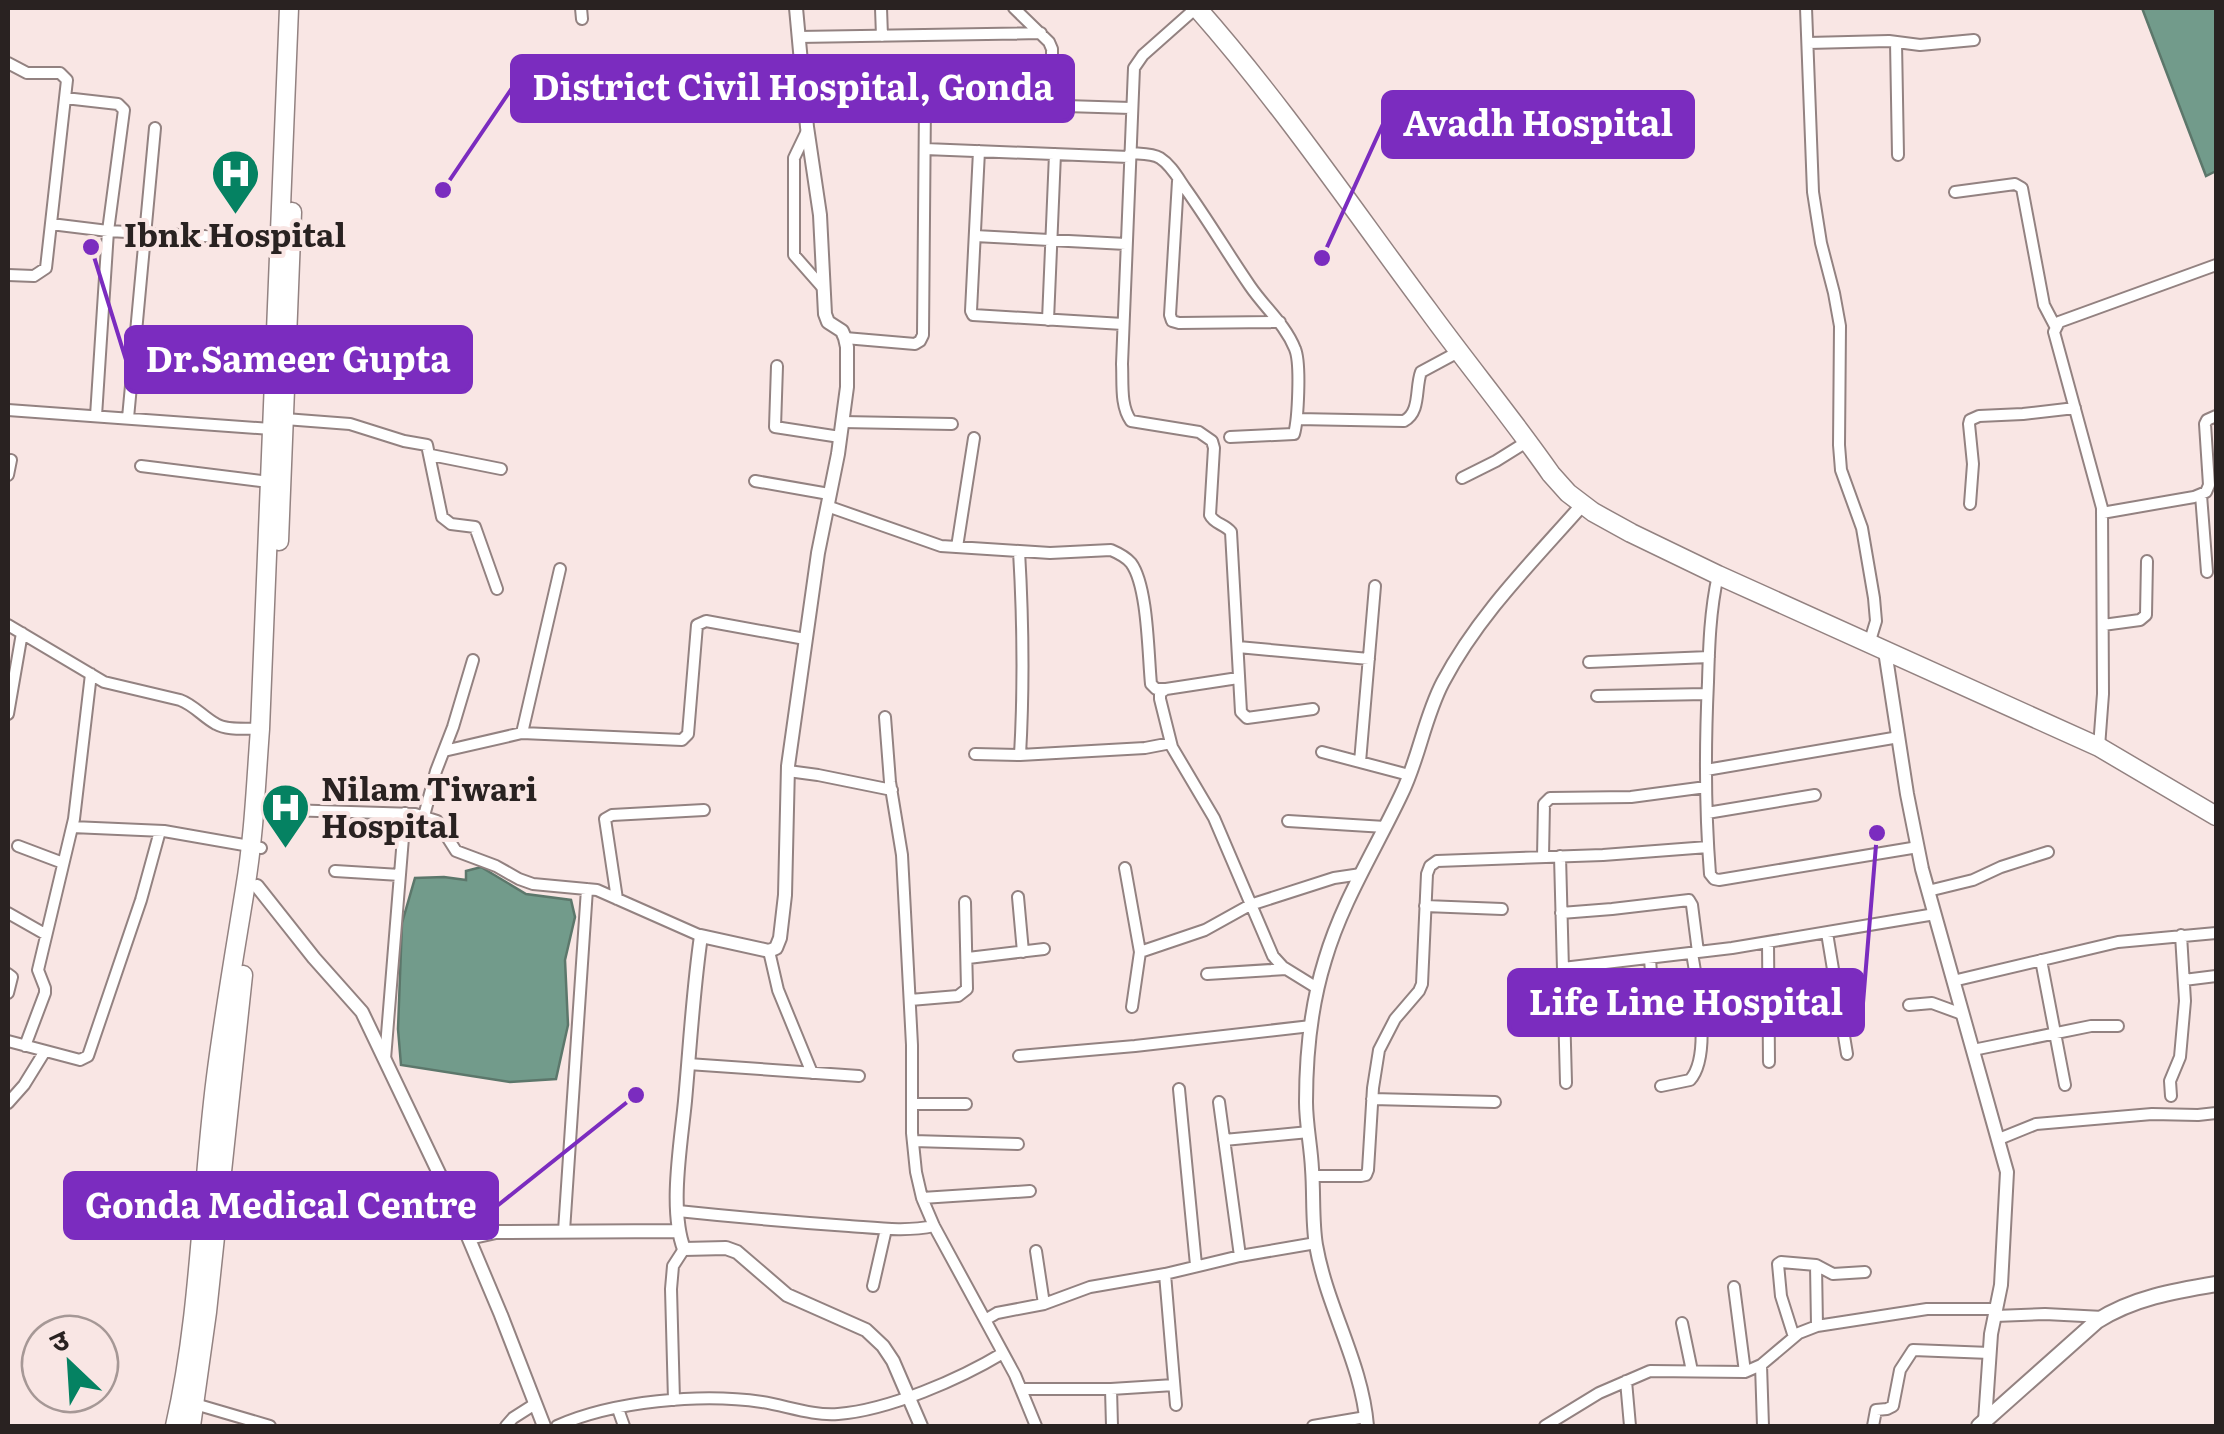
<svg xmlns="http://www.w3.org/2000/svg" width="2224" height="1434" font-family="Literata,'Noto Sans Devanagari',serif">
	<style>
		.water { fill: #729b8b; stroke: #5c776b; stroke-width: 2.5 }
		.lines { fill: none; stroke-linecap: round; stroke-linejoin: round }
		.minor-casing { stroke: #938281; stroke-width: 14 }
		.tertiary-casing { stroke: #938281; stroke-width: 16 }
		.secondary-casing { stroke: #938281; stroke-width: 18 }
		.trunk-casing { stroke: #938281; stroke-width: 21 }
		.minor { stroke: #fff; stroke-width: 10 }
		.tertiary { stroke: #fff; stroke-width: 12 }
		.secondary { stroke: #fff; stroke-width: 14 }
		.trunk { stroke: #fff; stroke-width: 18 }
		.labels { text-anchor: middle; stroke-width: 8; stroke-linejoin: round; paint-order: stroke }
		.poi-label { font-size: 32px; font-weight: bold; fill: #292221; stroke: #f9e6e4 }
		.leader { fill: none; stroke: #7b2cbf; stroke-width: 4 }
		.callout-dot { fill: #7b2cbf; stroke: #f9e6e4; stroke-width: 4 }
		.callout { fill: #7b2cbf; stroke: #7b2cbf; stroke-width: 4 }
		.callout-label { font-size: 35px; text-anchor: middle; font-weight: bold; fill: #fff }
	</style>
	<rect width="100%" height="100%" fill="#f9e6e4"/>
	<!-- water -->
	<path class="water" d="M2142,8H2216V171L2206,176Z
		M481,867L526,894L571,900L575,917L565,960L568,1025L556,1079L510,1082L401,1065L398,1029L402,923L415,878L444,877L466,880V871Z"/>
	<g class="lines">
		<defs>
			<path id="minor" d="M581,8L582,19
				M881,8L882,36
				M1014,8L1049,42L1052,49V105
				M1196,8L1143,55L1134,68L1122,364C1123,383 1120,406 1131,421L1199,432L1212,441L1214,448L1210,515C1214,524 1225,524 1231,532L1241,712L1247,718L1313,709
				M1806,8L1813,192L1821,243L1834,293L1840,326L1839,445L1841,470L1862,528L1874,598L1876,621L1869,644
				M798,37L1041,33
				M1896,42L1898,155
				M1808,43L1889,41L1920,45L1974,40
				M8,63L27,73H60L67,80L46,268L34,276L8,275
				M65,98L118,104L124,110L108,231L96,416
				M805,98L1131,108
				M807,131L794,158V255L823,288
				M925,149L1129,157
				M979,151L971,311L973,315L1123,324
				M1130,153C1139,154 1152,153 1160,158C1171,165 1178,178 1185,188C1208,220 1228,254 1250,286C1265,308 1285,324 1295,349C1301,363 1298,420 1294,434L1230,437
				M1178,181L1170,315L1172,321L1179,323L1280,322
				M1955,192L2015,184L2022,188L2044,305L2055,326
				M51,224L108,231L279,240
				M975,236L1126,244
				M1048,320L1055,154
				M845,338L915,344L920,341L923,335L925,102
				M777,366L775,427L840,437
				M8,410L271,429
				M128,418L155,128
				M285,419L350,424L404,441L427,445L442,517L451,524L475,527L497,589
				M1297,419L1404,421C1421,412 1415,388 1421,372L1460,351
				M842,422L952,424
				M431,455L501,469
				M141,466L269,482
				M8,475L11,460
				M1462,478L1496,461L1528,441
				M755,481L829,494
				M2201,495L2207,572
				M1970,504L1973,464L1969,424L1970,420L1979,416L2023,414L2075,408
				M827,506L941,546L1050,553L1111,550C1118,553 1126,557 1131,563C1148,586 1148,654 1151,684L1156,689H1166
				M2102,513L2194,497L2206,492L2209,485L2205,424L2207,420L2216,416
				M957,547L974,438
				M1019,551C1023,619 1024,686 1020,755
				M1718,575C1710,611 1709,646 1708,682C1705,746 1705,811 1710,874L1714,879L1719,880L1918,847
				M8,625L104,682L180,700C194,705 203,717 216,724C228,731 247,728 260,729
				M2103,625L2140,620L2146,615L2147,561
				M1238,647L1369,659
				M1589,662L1709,657
				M1238,678L1166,689L1160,693V699L1172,747L1214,818L1273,956L1283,967L1317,988
				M1597,696L1707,694
				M8,714L22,633
				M885,717L890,782L902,855L912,1045V1133L916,1172L922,1198L934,1226L1015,1375L1036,1426
				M522,733L560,569
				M2099,747L2103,694L2102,508L2054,332L2059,322L2216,265
				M444,751L522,733L682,740L688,734L697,625L706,621L805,639
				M1322,752L1409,775
				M975,754L1020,755L1145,748L1171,743
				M1360,762L1375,586
				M1706,770L1899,737
				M788,771L818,775L892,790
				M254,809L415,814L437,821L456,851L496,866L519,879L533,884L597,890L701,936
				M1707,813L1815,795
				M424,816L436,771L453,727L473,660
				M1288,821L1385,827
				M72,827L164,831L261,848
				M18,846L63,863
				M1560,856L1566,1083
				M1543,857L1544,804L1550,798L1631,797L1706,787
				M1125,868L1140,952L1132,1007
				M335,871L400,875
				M1928,891L1973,880L2001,867L2048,852
				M1018,897L1023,952
				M617,899L605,819L612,815L704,810
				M1425,906L1502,909
				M8,913L45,934
				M1561,913L1612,909L1689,900L1692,905L1698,952
				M1827,933L1847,1054
				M1768,942L1769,1062
				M769,951L778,990L812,1073
				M1140,952L1205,930L1250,905L1334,878L1361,874
				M968,958L1044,949
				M1650,958L1654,1020
				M2041,960L2065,1085
				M1563,968L1732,948L1935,914
				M8,974L12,977L8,993
				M1207,974L1286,969
				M2184,980L2216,976
				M1953,981L2118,942L2216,933
				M910,1000L958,996L967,989L965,902
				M1909,1005L1932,1003L1962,1014
				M8,1041L80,1060L88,1056L141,900L160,831
				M25,1046L45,993V988L38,970L74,819L91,674
				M1973,1050L2091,1026H2118
				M1019,1056L1135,1046L1311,1026
				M385,1059L405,813
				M688,1064L859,1076
				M1661,1086L1690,1080C1712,1056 1697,984 1692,953
				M1179,1089L1196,1265
				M2171,1096L2170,1081L2180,1057L2185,1001L2181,935
				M1372,1099L1495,1102
				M1219,1102L1240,1256
				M8,1103L24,1085L45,1051
				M912,1104H966
				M1999,1139L2036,1124L2152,1114L2198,1115L2216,1113
				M1224,1140L1309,1132
				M913,1141L1018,1144
				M1313,1176H1361L1366,1175L1368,1170L1373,1088L1379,1050L1395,1019L1419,991L1422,984L1427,874L1430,866L1437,861L1603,855L1708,847
				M922,1198L1030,1191
				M678,1211C735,1217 792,1222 849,1226C877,1228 906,1232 934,1226
				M564,1231L587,889
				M1036,1251L1044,1304
				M1816,1265L1817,1326
				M1165,1274L1176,1405
				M873,1286L886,1229
				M1734,1287L1745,1372
				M1995,1316L2045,1314L2103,1317
				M985,1320L997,1313L1044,1304L1090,1287L1165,1274L1240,1256L1316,1243
				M1682,1323L1692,1371
				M1794,1337L1781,1296L1778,1264L1781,1262L1816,1265L1833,1274L1865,1272
				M1761,1365L1763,1426
				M1626,1381L1630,1426
				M1021,1389H1111L1174,1385
				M1111,1389L1112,1426
				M674,1400L671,1289L673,1266L684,1249
				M195,1404L270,1426
				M618,1409L624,1426
				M506,1426L513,1418L535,1404
				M557,1426C613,1401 701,1393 762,1402C787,1406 813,1416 838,1414C889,1410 960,1379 1003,1353
				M1313,1426L1366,1417
				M1545,1426L1599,1393L1650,1371L1745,1372L1761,1365L1799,1333L1817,1326L1927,1309H1996
				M1873,1426L1876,1410L1887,1409L1893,1406L1900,1370L1913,1350L1990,1353"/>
			<path id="tertiary" d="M796,8L807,127L820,215L825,314L828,322L842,331L845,338L847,347V387L838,454L818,553L788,766L785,895L780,938L776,948L769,951L701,936C693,991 690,1046 685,1101C681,1143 669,1210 684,1249L726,1248L737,1252L787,1295L866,1330L883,1346L893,1361L921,1426
				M1885,651L1907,794L1922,869L2007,1172L2001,1285L1991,1334L1985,1421
				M257,886L314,958L362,1012L458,1213L501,1315L544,1426
				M469,1238L496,1232L677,1231
				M1367,1426C1362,1363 1327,1308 1316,1245C1312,1221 1314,1194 1312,1169C1311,1147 1306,1124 1306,1102C1306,1054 1311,1005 1325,960C1342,902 1375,850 1401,795C1419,759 1424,718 1443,682C1479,614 1533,561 1583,504"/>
			<path id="secondary" d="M1979,1426L2097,1321C2133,1298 2174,1291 2216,1284"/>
			<path id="trunk" d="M1197,8C1281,103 1352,208 1428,310C1468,365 1512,418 1551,474L1568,493L1593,512L1631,533L1718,575L2099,747L2216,816
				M279,541L292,212
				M175,1426C201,1312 201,1194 216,1077C224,1014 235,951 245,889C254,836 256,782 260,729L289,8
				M191,1426L207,1312L243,975"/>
		</defs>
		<!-- minor casing -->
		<use href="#minor" class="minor-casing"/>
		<!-- tertiary casing -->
		<use href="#tertiary" class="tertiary-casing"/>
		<!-- secondary casing -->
		<use href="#secondary" class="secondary-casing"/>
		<!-- trunk casing -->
		<use href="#trunk" class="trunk-casing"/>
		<!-- minor -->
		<use href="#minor" class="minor"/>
		<!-- tertiary -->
		<use href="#tertiary" class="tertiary"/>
		<!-- secondary -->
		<use href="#secondary" class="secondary"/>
		<!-- trunk -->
		<use href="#trunk" class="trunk"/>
	</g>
	<!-- icons -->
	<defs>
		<symbol id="hospital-pin" viewBox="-11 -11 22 30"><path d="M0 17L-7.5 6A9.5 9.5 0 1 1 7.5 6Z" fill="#058262" stroke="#f9e6e4"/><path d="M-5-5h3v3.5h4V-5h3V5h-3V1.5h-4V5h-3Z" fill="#fff"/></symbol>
	</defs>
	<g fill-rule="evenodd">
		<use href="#hospital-pin" x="208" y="146" width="55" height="75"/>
		<use href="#hospital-pin" x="258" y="780" width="55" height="75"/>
	</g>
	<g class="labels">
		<!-- poi labels -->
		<g class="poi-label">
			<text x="235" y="247">Ibnk Hospital</text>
			<text x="321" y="801" text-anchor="start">Nilam Tiwari<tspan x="321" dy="37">Hospital</tspan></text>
		</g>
	</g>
	<!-- callouts -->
	<path class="leader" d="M443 190L512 88M1322 258L1383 124M91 247L126 360M1877 833L1863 1003M636 1095L497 1206"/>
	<g class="callout-dot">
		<circle cx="443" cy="190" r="10"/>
		<circle cx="1322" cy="258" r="10"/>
		<circle cx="91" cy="247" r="10"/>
		<circle cx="1877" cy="833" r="10"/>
		<circle cx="636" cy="1095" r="10"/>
	</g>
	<g class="callout">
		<rect x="512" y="56" width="561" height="65" rx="10"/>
		<rect x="1383" y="92" width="310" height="65" rx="10"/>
		<rect x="126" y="327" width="345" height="65" rx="10"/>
		<rect x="1509" y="970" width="354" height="65" rx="10"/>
		<rect x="65" y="1173" width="432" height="65" rx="10"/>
	</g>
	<g class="callout-label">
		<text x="793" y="100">District Civil Hospital, Gonda</text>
		<text x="1538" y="136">Avadh Hospital</text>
		<text x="298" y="372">Dr.Sameer Gupta</text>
		<text x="1686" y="1015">Life Line Hospital</text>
		<text x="281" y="1218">Gonda Medical Centre</text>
	</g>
	<!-- border -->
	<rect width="2224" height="1434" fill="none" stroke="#292221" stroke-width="20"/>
	<!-- north arrow -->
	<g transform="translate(70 1364) rotate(335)"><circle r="48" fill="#f9e6e4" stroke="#a69896" stroke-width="2.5"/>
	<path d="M0-8L18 38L0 25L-18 38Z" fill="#058262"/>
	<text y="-15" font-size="28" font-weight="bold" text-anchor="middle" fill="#292221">उ</text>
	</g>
</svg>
